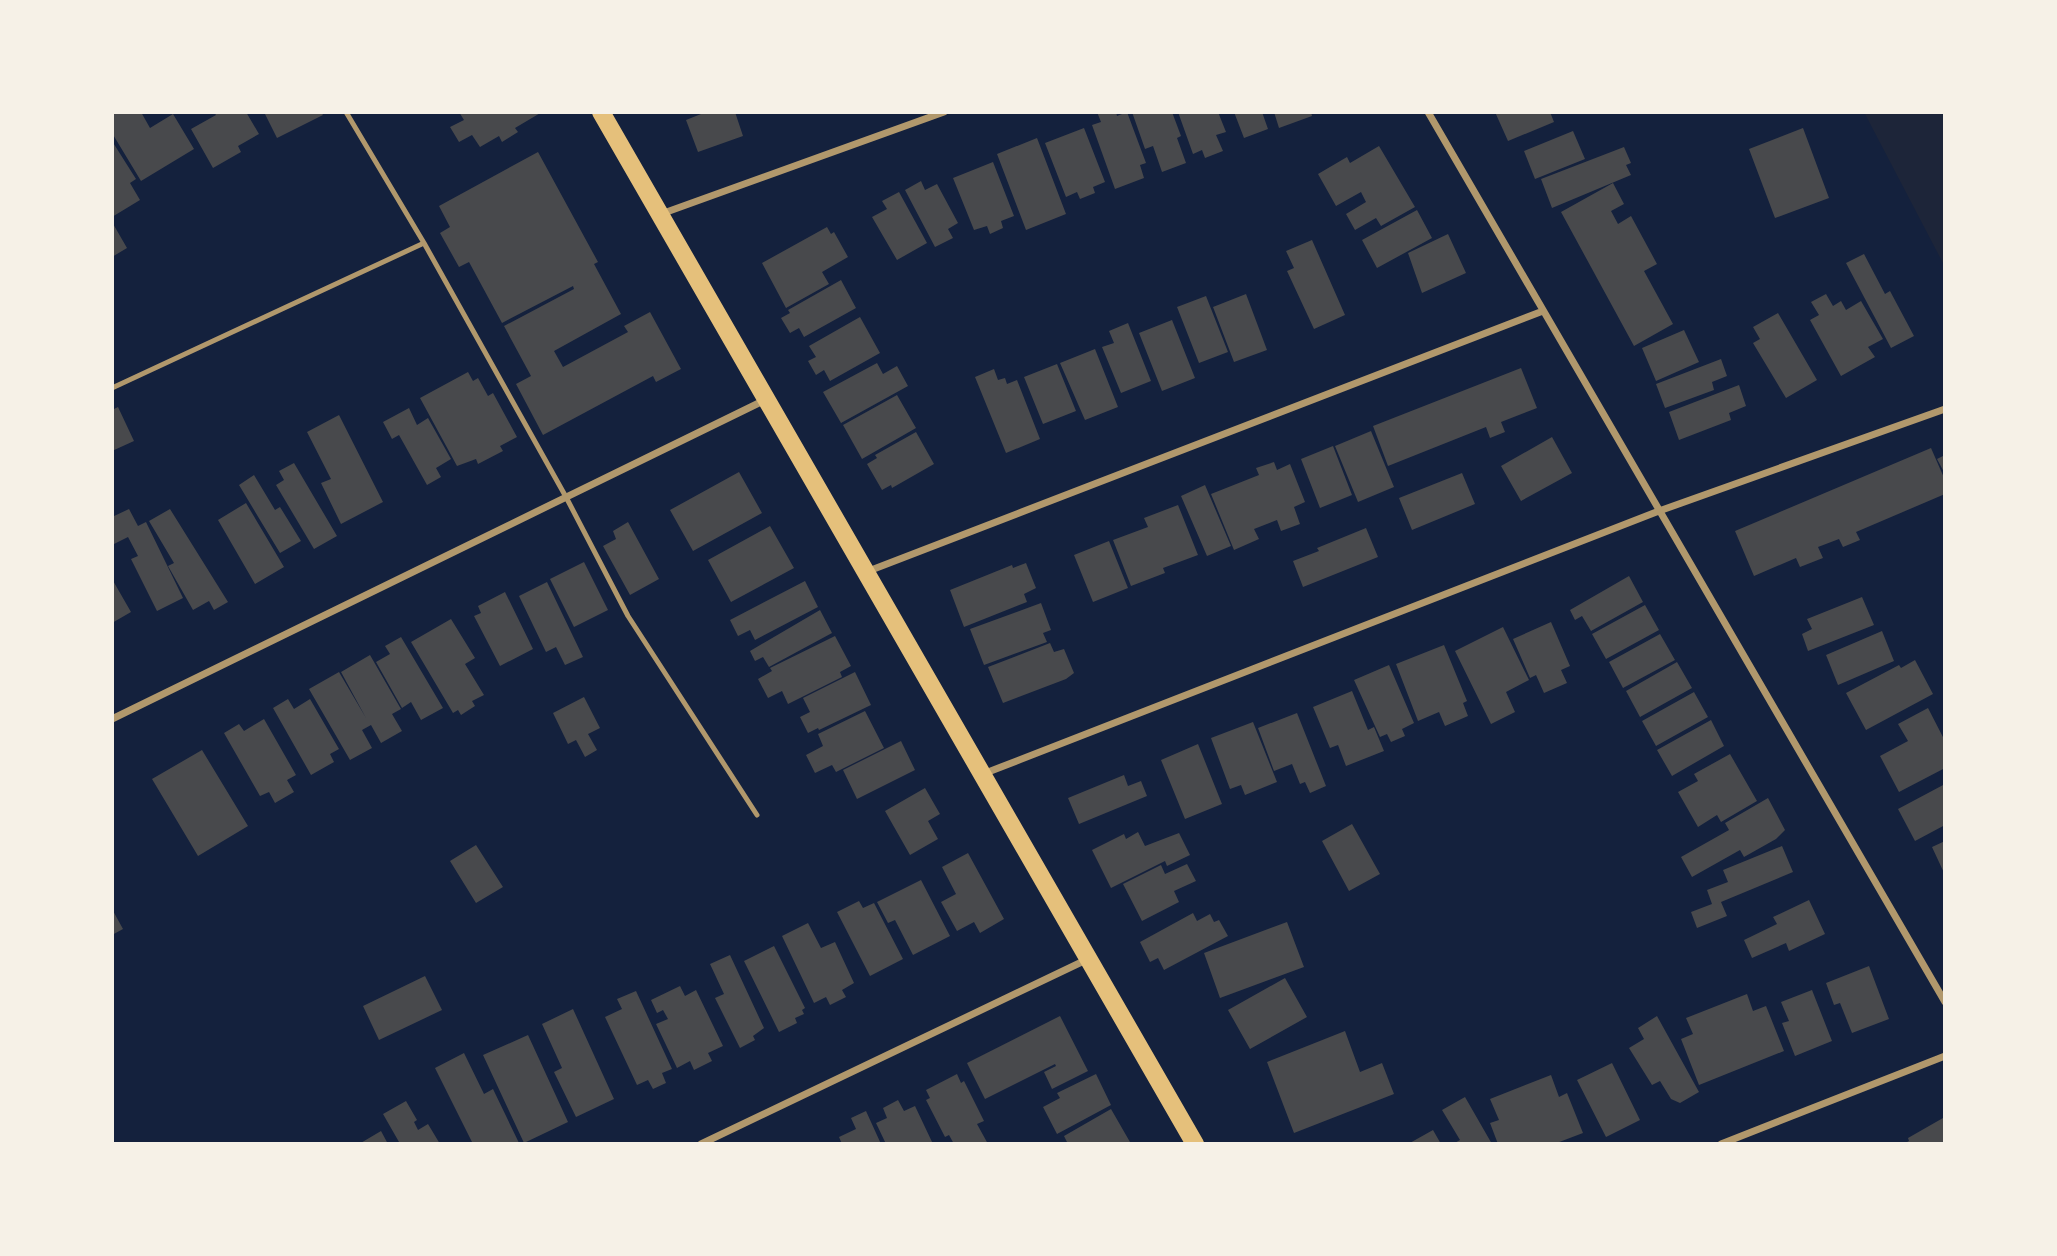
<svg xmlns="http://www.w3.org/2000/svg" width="2057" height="1256" font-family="Ubuntu,sans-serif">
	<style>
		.green { fill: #1d2539 }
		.building { fill: #48494c }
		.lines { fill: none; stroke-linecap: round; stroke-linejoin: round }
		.service { stroke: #b1986c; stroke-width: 5 }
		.minor { stroke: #b1986c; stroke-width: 7 }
		.primary { stroke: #e5c07b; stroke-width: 18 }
	</style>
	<rect width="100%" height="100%" fill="#14213d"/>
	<!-- green -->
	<path class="green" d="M1864,112H1945V267Z"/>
	<!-- building -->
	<path class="building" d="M112,112H141L150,128L173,114L194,149L141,181L112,133Z
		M214,112H246L259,134L238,146L241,152L213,168L191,129L216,115Z
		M264,112H321L323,115L277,138Z
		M459,112H542L515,128L518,132L502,142L499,136L480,147L472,135L459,142L450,127L464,120Z
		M706,112H735L743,136L698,152L686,120Z
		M1097,112H1116L1117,116L1127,112L1146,163L1140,165L1144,178L1115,189L1092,125L1101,122Z
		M1132,112H1172L1181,136L1177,138L1186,163L1162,172L1153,146L1145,149Z
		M1178,112H1218L1226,132L1216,135L1223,151L1205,158L1202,150L1193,154Z
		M1234,112H1262L1268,129L1244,138Z
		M1274,112H1311L1312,116L1279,128Z
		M1495,112H1550L1554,122L1508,141Z
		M1084,128L1105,182L1093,187L1095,193L1080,199L1077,192L1066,197L1045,143Z
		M1803,128L1829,198L1775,218L1749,149Z
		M1573,131L1585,159L1535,179L1524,151Z
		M1037,138L1066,214L1026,230L997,154Z
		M112,141L136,179L130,183L140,200L112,217Z
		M1379,146L1415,207L1381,226L1376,218L1355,230L1346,214L1366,202L1361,192L1336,206L1318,174L1347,157L1350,163Z
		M1624,147L1631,163L1626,165L1631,175L1552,208L1541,179Z
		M538,152L598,262L594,264L621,314L554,351L563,367L628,332L624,326L650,312L681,369L656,382L653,376L543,435L516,384L531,376L504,326L574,289L573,286L502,323L469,262L459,267L440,233L450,227L439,206Z
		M993,162L1014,216L1001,221L1003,228L990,234L987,226L974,230L953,178Z
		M921,181L925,190L937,184L958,223L948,229L953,238L935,247L905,190Z
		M1613,183L1624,204L1611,211L1618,224L1631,216L1657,264L1644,271L1673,324L1634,346L1561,212Z
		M899,192L927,243L897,260L872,217L887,209L882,201Z
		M1417,210L1432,238L1377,268L1362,240Z
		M112,222L127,248L112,257Z
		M827,227L831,234L834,232L848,257L822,272L829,284L786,308L762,263Z
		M1448,234L1466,273L1422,293L1408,253Z
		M1312,240L1345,315L1314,329L1287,271L1294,268L1286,251Z
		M1864,254L1885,294L1890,291L1914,336L1891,348L1846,263Z
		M841,280L856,308L804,337L799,328L790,333L781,318L790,313L788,310Z
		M1246,294L1267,350L1234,362L1213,307Z
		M1826,294L1833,306L1841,301L1846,310L1861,301L1883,339L1868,347L1875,357L1841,376L1810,320L1819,315L1811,302Z
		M1206,296L1228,352L1199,363L1177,307Z
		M1778,313L1817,380L1786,398L1753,343L1760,339L1753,327Z
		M860,317L880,353L830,381L824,370L816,375L808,361L816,357L809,346Z
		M1172,320L1195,378L1162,391L1139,333Z
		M1128,323L1151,381L1121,393L1102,347L1114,343L1109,331Z
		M1684,330L1699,362L1656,381L1642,348Z
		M1095,349L1118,407L1085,420L1060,363Z
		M1721,359L1727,376L1712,382L1714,390L1665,408L1656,384Z
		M877,363L883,374L897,366L908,386L841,423L823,392Z
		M1057,364L1076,411L1043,424L1024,377Z
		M1521,368L1537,408L1501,422L1505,432L1490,438L1486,427L1388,466L1373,426Z
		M994,369L998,380L1005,378L1007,384L1017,380L1040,439L1006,453L975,377Z
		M468,372L473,381L478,378L488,396L493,393L517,437L500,446L503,451L478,464L476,459L457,466L420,398Z
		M1739,385L1746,406L1729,413L1731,420L1679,440L1669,412Z
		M897,395L916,428L862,459L843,425Z
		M118,407L134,441L112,451V410Z
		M409,408L417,425L428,418L451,459L436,468L441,477L427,485L399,435L392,439L383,422Z
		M339,415L383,502L341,524L321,483L331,479L307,432Z
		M1371,431L1394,487L1358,502L1335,446Z
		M916,432L934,464L892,488L891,485L882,490L867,464L877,458L875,455Z
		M1552,437L1572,473L1521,501L1501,466Z
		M1333,446L1352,495L1320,508L1301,459Z
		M1931,448L1945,480V494L1856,532L1860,540L1843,547L1839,539L1818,547L1823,558L1800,567L1796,558L1754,576L1735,531Z
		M1945,455V474L1937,459Z
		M1274,462L1277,470L1290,464L1305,502L1294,507L1300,524L1281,531L1277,520L1254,529L1259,539L1234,550L1211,494L1259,475L1256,468Z
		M294,463L337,536L314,549L276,485L284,480L279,471Z
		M739,472L762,513L693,551L670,510Z
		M1462,473L1475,504L1412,530L1399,498Z
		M254,475L275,510L280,507L301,541L280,553L239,485Z
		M1205,485L1231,546L1207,556L1181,496Z
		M246,503L284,567L255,584L218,520Z
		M1178,505L1198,555L1163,568L1165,573L1131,586L1113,540L1148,527L1144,518Z
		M129,509L138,526L146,522L183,598L157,611L131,559L138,556L128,537L112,545V517Z
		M170,509L228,602L214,610L209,601L193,610L168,566L174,563L149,521Z
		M628,522L659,579L630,595L603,546L616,539L613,531Z
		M770,526L794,568L731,602L708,560Z
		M1366,528L1378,557L1303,587L1293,561L1319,551L1317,548Z
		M1109,541L1128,588L1093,602L1074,555Z
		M584,562L608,610L574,627L550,579Z
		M1026,563L1036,588L1024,594L1027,602L964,627L950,590L1012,565L1013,568Z
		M1629,576L1643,602L1591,631L1582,616L1575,620L1570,610Z
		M112,579L131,612L112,623Z
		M805,581L818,607L755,640L750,630L738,636L730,620Z
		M547,582L583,657L565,665L556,647L546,652L519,596Z
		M505,592L533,649L500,666L474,616L481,613L478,606Z
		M1862,597L1874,625L1808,651L1802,634L1812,629L1807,619Z
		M1041,603L1051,630L1043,633L1047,642L984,665L970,629Z
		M1645,605L1659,630L1606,659L1592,634Z
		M820,610L832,633L769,667L763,657L755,661L750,651Z
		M451,619L475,658L465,664L484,695L472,701L475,706L461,715L458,710L453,713L411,642Z
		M1551,622L1570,666L1561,670L1567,683L1544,693L1536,675L1530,678L1513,639Z
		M1503,627L1529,680L1506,692L1515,712L1491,724L1455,651Z
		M1882,631L1894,661L1838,685L1826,655Z
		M1660,634L1675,660L1623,688L1609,662Z
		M835,636L851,666L840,672L842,677L788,704L782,691L768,698L758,679L772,671L770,668Z
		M401,637L443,708L421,720L411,702L402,708L376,662L390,654L385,646Z
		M1050,643L1054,652L1064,649L1074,673L1066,679L1003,703L988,667Z
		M1444,645L1467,701L1463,703L1468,716L1445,726L1439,712L1418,721L1396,664Z
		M370,655L401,709L392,714L402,731L381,743L371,725L362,730L372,748L350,760L309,689L339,672L366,718L341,672Z
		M1915,660L1933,694L1866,730L1846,693L1899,665L1901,668Z
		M1677,662L1692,688L1640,717L1626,691Z
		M1389,665L1414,723L1402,729L1405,736L1391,742L1387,734L1380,737L1354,680Z
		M855,672L871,705L819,730L818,728L808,733L800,717L810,712L803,698Z
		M1352,691L1368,730L1374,727L1384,751L1346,766L1338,745L1330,748L1313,707Z
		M1694,692L1708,717L1656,746L1642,721Z
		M584,697L600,728L588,734L597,750L585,757L576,740L568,744L553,713Z
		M288,699L294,709L310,699L339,749L330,754L334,762L311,775L273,708Z
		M1928,708L1945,741V768L1899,792L1880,756L1908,741L1898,724Z
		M865,711L884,748L836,772L832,765L815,773L806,755L823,746L818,734Z
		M1297,713L1326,786L1310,793L1305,782L1300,784L1292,764L1274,771L1258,728Z
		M264,719L296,775L287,780L294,792L275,803L269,792L260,796L224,733L239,724L244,731Z
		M1711,720L1724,746L1672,776L1657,750Z
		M1253,722L1277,782L1245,795L1241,785L1230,789L1211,738Z
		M901,741L915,770L857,799L843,770Z
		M1198,744L1222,804L1185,819L1161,760Z
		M202,750L248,826L198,856L152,779Z
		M1730,754L1757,801L1721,822L1717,815L1698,827L1678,792L1698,781L1694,774Z
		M1124,775L1128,786L1141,781L1147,796L1079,824L1068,798Z
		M1945,784V825L1915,841L1898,809Z
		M925,788L940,814L928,821L938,839L910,855L885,811Z
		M1768,798L1785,830L1776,839L1744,857L1740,850L1692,877L1681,857L1729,830L1725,823Z
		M1352,824L1380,874L1349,891L1322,841Z
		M1138,832L1145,846L1179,833L1190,855L1167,866L1165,861L1111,888L1092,850L1124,834L1126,839Z
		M1945,841V875L1932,847Z
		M476,845L503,887L476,903L450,861Z
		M1782,846L1793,872L1721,902L1727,916L1697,928L1691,912L1712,904L1707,890L1728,882L1723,870Z
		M968,853L1004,919L980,933L974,922L957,931L941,902L956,894L942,867Z
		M1187,864L1196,881L1174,891L1179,902L1142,921L1123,884L1161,865L1165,874Z
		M921,880L950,936L913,955L895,920L888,923L877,902Z
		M1809,900L1825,934L1789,951L1786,943L1752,958L1744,940L1777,924L1773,917Z
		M859,901L863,908L874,903L903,959L870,976L837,912Z
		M112,909L123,929L112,935Z
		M1193,913L1197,921L1210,914L1214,922L1219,920L1228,936L1164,970L1158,958L1150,962L1140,942Z
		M1287,922L1304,967L1220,998L1204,953Z
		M808,923L821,948L835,942L854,983L842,990L846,997L830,1005L826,997L814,1003L782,936Z
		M774,946L805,1008L802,1010L804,1014L795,1018L797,1023L779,1032L744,961Z
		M730,955L764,1028L753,1036L755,1040L740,1048L715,998L724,994L710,964Z
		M1869,966L1889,1019L1852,1033L1840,1003L1834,1005L1826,983Z
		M425,976L442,1010L379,1040L363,1006Z
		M1285,978L1307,1017L1250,1049L1228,1010Z
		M680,986L685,996L696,990L723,1046L708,1053L712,1061L694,1070L690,1061L677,1068L656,1024L668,1019L663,1010L657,1013L651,1000Z
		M1812,990L1832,1041L1795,1056L1782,1023L1789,1021L1781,1002Z
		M636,991L672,1069L662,1073L666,1083L653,1089L648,1080L637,1085L605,1017L622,1009L617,999Z
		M1747,994L1753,1011L1766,1006L1784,1051L1699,1085L1681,1039L1693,1034L1686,1018Z
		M573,1009L614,1099L576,1117L554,1072L562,1068L542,1024Z
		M1060,1016L1088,1071L1052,1089L1044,1072L1056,1066L1055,1064L985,1099L967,1063Z
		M1657,1016L1699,1092L1680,1103L1671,1099L1660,1081L1652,1085L1629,1048L1644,1039L1638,1028Z
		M1345,1031L1360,1072L1382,1063L1394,1094L1294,1133L1267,1062Z
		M528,1035L568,1122L524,1143L483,1055Z
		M464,1053L484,1094L493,1089L519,1143L473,1144L435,1068Z
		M1612,1063L1640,1120L1606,1137L1577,1080Z
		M957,1074L961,1083L964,1081L984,1121L977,1124L988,1144H954L949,1135L945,1137L926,1100L930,1098L926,1090Z
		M1096,1074L1111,1105L1057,1134L1043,1107L1060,1098L1057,1093Z
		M1551,1075L1559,1097L1567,1093L1583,1133L1554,1144H1498L1490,1123L1499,1120L1490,1099Z
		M1465,1097L1492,1144H1453L1460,1140L1442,1110Z
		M898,1100L904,1111L915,1106L933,1144H886L876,1123L887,1118L883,1108Z
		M406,1101L417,1120L414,1122L418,1130L428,1124L440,1144H395L399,1142L383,1114Z
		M1111,1109L1130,1142L1125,1144H1068L1064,1136Z
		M866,1111L881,1144H842L839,1137L856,1129L851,1118Z
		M1943,1118L1945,1144H1903L1909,1141L1908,1138Z
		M1433,1130L1441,1144H1408Z
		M381,1131L388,1144H359Z"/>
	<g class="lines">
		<!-- service -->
		<path class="service" d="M346,112L424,243L566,497L628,616L757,815
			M112,388L424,243"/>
		<!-- minor -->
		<path class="minor" d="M1428,112L1945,1002
			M661,214L944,112
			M866,572L1543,311
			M112,719L765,400
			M983,774L1659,511L1945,409
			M701,1144L1088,959
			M1721,1144L1945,1056"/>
		<!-- primary -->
		<path class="primary" d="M601,112L1195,1144"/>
	</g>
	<!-- border -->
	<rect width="2057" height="1256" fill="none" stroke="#f6f1e7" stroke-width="228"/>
</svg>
